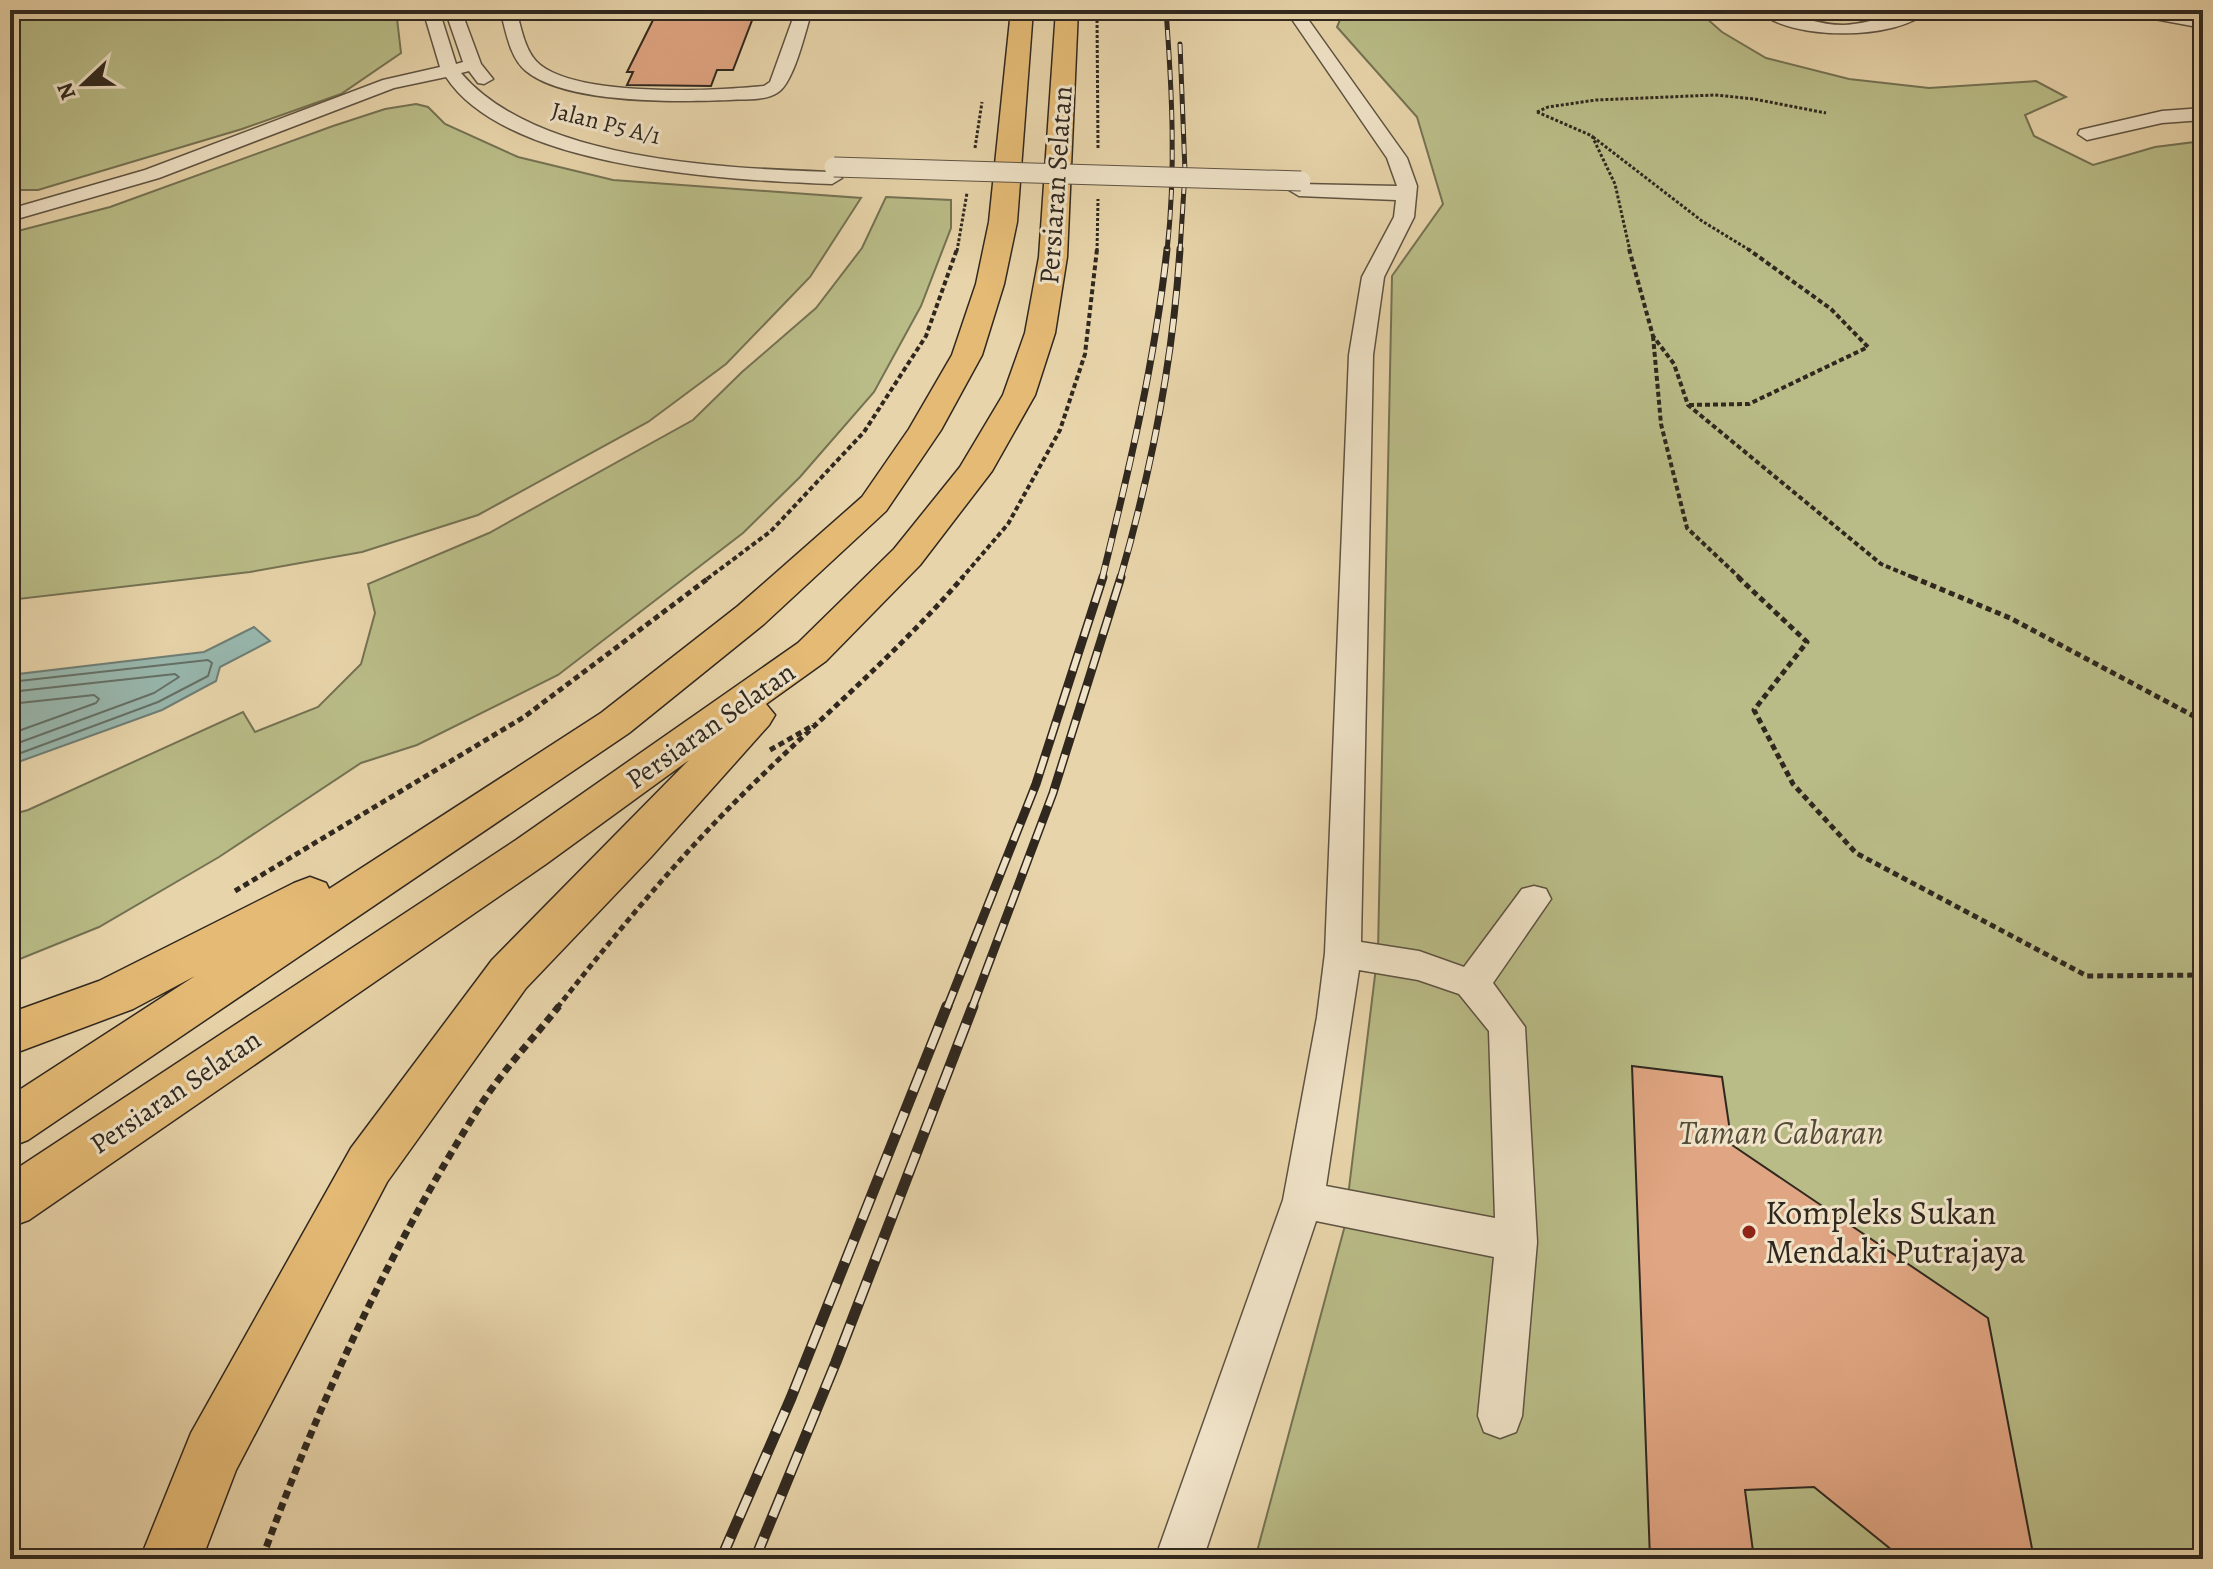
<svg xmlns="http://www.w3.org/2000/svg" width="2213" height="1569" font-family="Alegreya,serif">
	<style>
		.green { fill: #b9bc87; stroke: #747253; stroke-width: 2 }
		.water { fill: #98b7ae; stroke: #6e7e75; stroke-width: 2 }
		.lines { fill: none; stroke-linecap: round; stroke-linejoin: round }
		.shore { stroke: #647066; stroke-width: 2 }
		.building { fill: #e0a582; stroke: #30281f; stroke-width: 2 }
		.minor-casing { stroke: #5e5342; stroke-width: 3 }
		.major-casing { stroke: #30281f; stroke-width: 3 }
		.path-far3 { stroke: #30281f; stroke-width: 3; stroke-dasharray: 3 2; stroke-linecap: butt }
		.path-far2 { stroke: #30281f; stroke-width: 4; stroke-dasharray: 5 3; stroke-linecap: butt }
		.path-far1 { stroke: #30281f; stroke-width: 5; stroke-dasharray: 6 4; stroke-linecap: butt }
		.path { stroke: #30281f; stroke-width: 7; stroke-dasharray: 8 5; stroke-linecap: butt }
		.minor { fill: #f0e3c8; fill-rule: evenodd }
		.major { fill: #e4ba75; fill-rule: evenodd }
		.rail-far3-casing { stroke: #30281f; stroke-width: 5 }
		.rail-far2-casing { stroke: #30281f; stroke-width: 7 }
		.rail-far1-casing { stroke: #30281f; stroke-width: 9 }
		.rail-casing { stroke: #30281f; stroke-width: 11 }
		.rail-far3 { stroke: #f0e3c8; stroke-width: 3; stroke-dasharray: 10; stroke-linecap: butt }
		.rail-far2 { stroke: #f0e3c8; stroke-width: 5; stroke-dasharray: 14; stroke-linecap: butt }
		.rail-far1 { stroke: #f0e3c8; stroke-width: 6; stroke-dasharray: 18; stroke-linecap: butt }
		.rail { stroke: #f0e3c8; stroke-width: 8; stroke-dasharray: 23; stroke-linecap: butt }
		.minor-bridge-casing { stroke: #5e5342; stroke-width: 21; stroke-linecap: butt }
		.minor-bridge { stroke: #f0e3c8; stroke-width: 19 }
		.poi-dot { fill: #8f2418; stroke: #f0e3c8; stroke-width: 3 }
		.labels { text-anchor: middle; stroke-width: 6; stroke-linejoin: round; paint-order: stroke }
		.far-street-label { font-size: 24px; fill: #30281f; stroke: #f0e3c8 }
		.street-label { font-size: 28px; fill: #30281f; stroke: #f0e3c8 }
		.near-park-label { font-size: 34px; font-style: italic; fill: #524d39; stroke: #f0e3c8 }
		.near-poi-label { font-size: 34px; fill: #30281f; stroke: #f0e3c8; text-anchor: start }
	</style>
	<rect width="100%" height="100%" fill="#e8d4aa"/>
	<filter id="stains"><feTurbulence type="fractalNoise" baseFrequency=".0025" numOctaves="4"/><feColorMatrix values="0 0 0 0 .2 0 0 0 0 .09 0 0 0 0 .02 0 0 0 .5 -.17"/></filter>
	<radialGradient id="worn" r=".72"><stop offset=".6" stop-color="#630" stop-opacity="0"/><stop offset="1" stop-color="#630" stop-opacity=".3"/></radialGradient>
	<!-- green -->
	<path class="green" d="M10,10H396L401,53L341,94L242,129L38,190H10Z
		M1344,10H1697L1722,32L1766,58L1849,79L1929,88L2036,81L2066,97L2025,115L2034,136L2093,165L2155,147L2203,141V1559H1255L1344,1229L1378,951L1392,276L1443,204L1417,117L1337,27Z
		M416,104L428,107L445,124L518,157L613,180L861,198L810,277L726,364L648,422L478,515L362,552L250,572L10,600V233L110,207L333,126L385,109Z
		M886,197L951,200V228L921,306L874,392L800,477L743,533L558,675L417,745L361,763L219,857L99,927L10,963V815L28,810L243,712L255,732L318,707L361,664L375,613L368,584L489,533L693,420L742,372L816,308L862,248Z"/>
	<!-- water -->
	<path class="water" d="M254,627L270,641L220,667L216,681L162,710L10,765V675L204,652Z"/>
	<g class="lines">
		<!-- shore -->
		<path class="shore" d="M10,682L208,660L212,663L208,676L158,702L10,757
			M10,692L175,674L179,677L154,693L10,746
			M10,704L94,695L99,699L96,703L10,734"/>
	</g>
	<!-- building -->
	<path class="building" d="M658,10H756L733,70H717L711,86L627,85L633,72H627Z
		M1632,1066L1722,1077L1732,1145L1988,1318L2034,1559H1903L1814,1487L1745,1490L1754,1559H1650Z"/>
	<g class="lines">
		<defs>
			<path id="minor" d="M423,10H439L456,64L463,62L445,10H461L481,64L493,79L484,84L478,83L469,71L461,73C537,162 723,168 832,172L842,178L832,184C730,180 507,170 446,77L394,88L159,178L10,221V209L145,170L383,80L440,67Z
				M500,10H516C521,26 524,48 536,61C571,98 715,91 764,86L770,82L796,10H812C806,29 794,84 777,93C765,101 743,99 729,100C679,102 566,104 526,71C509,57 506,30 500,10Z
				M1289,10H1305V15L1407,158L1417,186L1414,217L1384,277L1373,355L1361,942L1419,951L1464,967L1522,889L1534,886L1546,889L1551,899L1493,983L1525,1027L1537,1242L1522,1416L1516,1432L1500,1438L1484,1432L1478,1416L1494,1257L1316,1221L1203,1559H1155L1283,1200L1317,1017L1325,953L1349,355L1362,277L1394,217L1396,200L1299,196L1289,190L1299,184L1397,186L1387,158L1289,15ZM1359,970L1418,980L1459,994L1489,1031L1495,1218L1326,1186Z
				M1757,10C1787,10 1813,25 1843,25C1873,24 1899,10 1929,10C1898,41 1789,41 1757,10Z
				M2125,10H2160L2203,18V28L2133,15Z
				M2203,108V120L2162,123L2087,140L2078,134L2080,130L2162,111Z"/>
			<path id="major" d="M1011,10H1033L1017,222L1004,284L982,355L941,430L886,511L764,624L629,733L28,1140L10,1147V1096L195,976L133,1009L10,1055V1013L99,981L294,883L310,877L326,883L329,889L601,713L738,606L862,497L909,429L952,355L976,284L989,222Z
				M1056,10H1078L1067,257L1055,333L1035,395L992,471L920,565L826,661L766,704L775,715L769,725L651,857L526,988L387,1182L236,1470L202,1559H140L191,1433L351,1148L492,960L689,760L546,864L29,1220L10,1227V1173L516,840L798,643L894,549L960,467L1003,395L1025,333L1039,257Z"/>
		</defs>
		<!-- minor casing -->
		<use href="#minor" class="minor-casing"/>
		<!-- major casing -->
		<use href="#major" class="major-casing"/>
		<!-- path-far3 -->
		<path class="path-far3" d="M1097,15L1098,149
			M1537,112L1592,136L1615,184L1630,251
			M1537,112L1548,107L1596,100L1715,95L1754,99L1826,113
			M1593,137L1702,221L1751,251
			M975,148L982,102
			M957,251L967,193
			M1097,251L1098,199"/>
		<!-- path-far2 -->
		<path class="path-far2" d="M1629,249L1653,336L1674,364L1688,405L1881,564L1917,579
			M1653,336L1661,424L1687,528L1741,579
			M1689,405L1749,404L1868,347L1831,309L1748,249
			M707,579L771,531L864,432L926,336L957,249
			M961,579L1008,524L1060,430L1085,354L1097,249"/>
		<!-- path-far1 -->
		<path class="path-far1" d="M1738,577L1807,642L1754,710L1793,784L1856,853L2087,976L2203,975
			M1912,577L2010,618L2203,721
			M770,750L814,725
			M235,891L524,717L710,577
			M557,1008C614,936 672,865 737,800C812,725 893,658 963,577"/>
		<!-- path -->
		<path class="path" d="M262,1559C319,1402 390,1248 480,1106C502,1071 533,1039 559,1006"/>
		<!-- minor -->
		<use href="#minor" class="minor"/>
		<!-- major -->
		<use href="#major" class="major"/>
		<defs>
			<path id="rail-far3" d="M1166,10C1172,91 1176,170 1167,251
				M1180,44L1185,172L1180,251"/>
			<path id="rail-far2" d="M1102,579C1129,470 1155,361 1167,249
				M1120,579C1151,472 1173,360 1180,249"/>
			<path id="rail-far1" d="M947,1008L1036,784L1103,577
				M972,1008L1053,793L1121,577"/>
			<path id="rail" d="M721,1559L791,1398L947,1006
				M755,1559L836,1362L973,1006"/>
		</defs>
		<!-- rail-far3 casing -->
		<use href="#rail-far3" class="rail-far3-casing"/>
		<!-- rail-far2 casing -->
		<use href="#rail-far2" class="rail-far2-casing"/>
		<!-- rail-far1 casing -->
		<use href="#rail-far1" class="rail-far1-casing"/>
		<!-- rail casing -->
		<use href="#rail" class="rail-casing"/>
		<!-- rail-far3 -->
		<use href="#rail-far3" class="rail-far3"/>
		<!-- rail-far2 -->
		<use href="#rail-far2" class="rail-far2"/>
		<!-- rail-far1 -->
		<use href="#rail-far1" class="rail-far1"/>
		<!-- rail -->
		<use href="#rail" class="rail"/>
		<defs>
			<path id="minor-bridge" d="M834,167L1301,181"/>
		</defs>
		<!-- minor-bridge casing -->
		<use href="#minor-bridge" class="minor-bridge-casing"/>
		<!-- minor-bridge -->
		<use href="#minor-bridge" class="minor-bridge"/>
	</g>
	<!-- markers -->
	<circle class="poi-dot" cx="1749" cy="1232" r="8"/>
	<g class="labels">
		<!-- far-street labels -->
		<g class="far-street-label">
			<text transform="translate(606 123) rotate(14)" y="8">Jalan P5 A/1</text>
		</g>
		<!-- street labels -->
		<g class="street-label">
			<text transform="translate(1055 185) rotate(-86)" y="10">Persiaran Selatan</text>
			<text transform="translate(710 725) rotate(-35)" y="10">Persiaran Selatan</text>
			<text transform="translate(175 1091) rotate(-34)" y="10">Persiaran Selatan</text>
		</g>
		<!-- near-park labels -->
		<g class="near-park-label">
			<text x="1781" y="1144">Taman Cabaran</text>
		</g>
		<!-- near-poi labels -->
		<g class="near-poi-label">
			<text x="1765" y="1224">Kompleks Sukan<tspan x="1765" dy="39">Mendaki Putrajaya</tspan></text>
		</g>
	</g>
	<!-- margin -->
	<rect width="2213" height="1569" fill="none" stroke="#e8d4aa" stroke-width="40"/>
	<rect x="12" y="12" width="2189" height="1545" fill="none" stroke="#30281f" stroke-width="4"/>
	<rect x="20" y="20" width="2173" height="1529" fill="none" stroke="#30281f" stroke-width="2"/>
	<!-- north arrow -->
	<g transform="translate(84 84) rotate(248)" stroke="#f0e3c8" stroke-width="6" paint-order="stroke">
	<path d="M0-6L14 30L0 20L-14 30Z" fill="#30281f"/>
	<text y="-12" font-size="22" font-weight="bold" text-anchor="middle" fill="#30281f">N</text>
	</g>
	<rect width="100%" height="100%" filter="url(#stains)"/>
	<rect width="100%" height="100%" fill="url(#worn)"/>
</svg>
